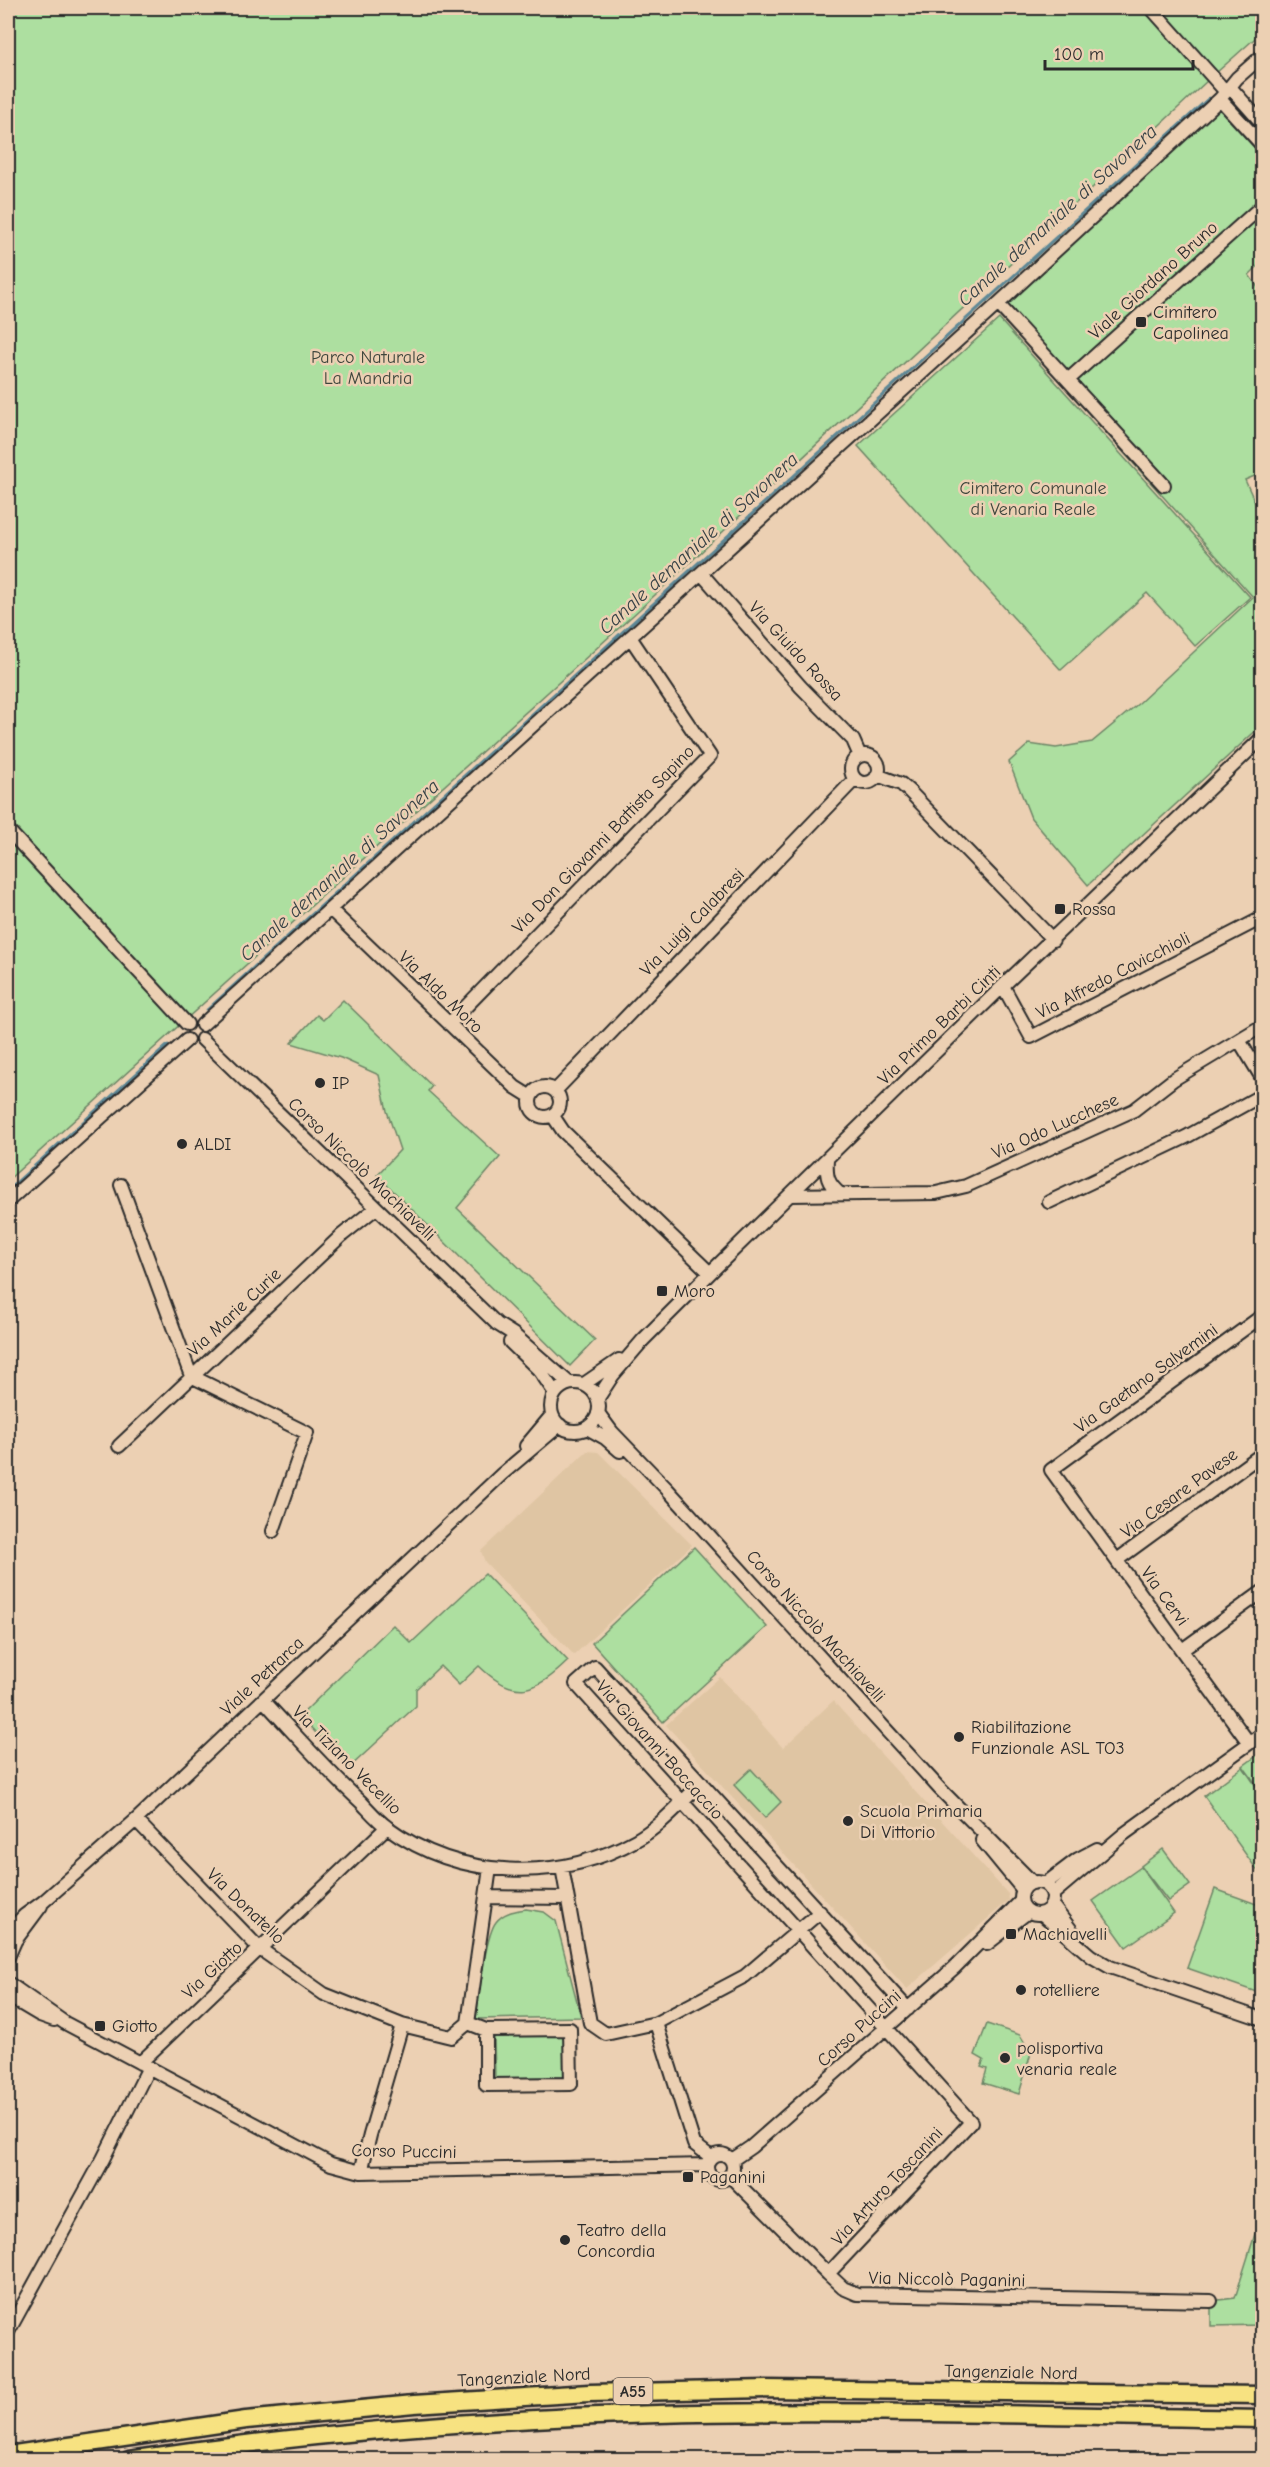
<svg xmlns="http://www.w3.org/2000/svg" width="1270" height="2467" font-family="'Comic Neue',sans-serif">
	<style>
		.built { fill: #dfc5a3 }
		.green { fill: #addfa0; stroke: #6c8566; stroke-width: 1.5 }
		.lines { fill: none; stroke-linecap: round; stroke-linejoin: round }
		.stream { stroke: #5c8796; stroke-width: 3 }
		.minor-casing { stroke: #2b2b2b; stroke-width: 16 }
		.highway-casing { stroke: #2b2b2b; stroke-width: 21 }
		.minor { stroke: #ecd0b3; stroke-width: 12 }
		.highway { stroke: #f7e281; stroke-width: 16 }
		.poi-dot { fill: #2b2b2b; stroke: #ecd0b3; stroke-width: 2 }
		.labels { text-anchor: middle; stroke-width: 5; stroke-linejoin: round; paint-order: stroke }
		.shield { fill: #ecd0b3; stroke: #655c54; stroke-width: 1.5 }
		.shield-label { font-size: 16px; font-weight: bold; fill: #2b2b2b }
		.street-label { font-size: 18px; fill: #2b2b2b; stroke: #ecd0b3 }
		.poi-label { font-size: 18px; fill: #2b2b2b; stroke: #ecd0b3; text-anchor: start }
		.park-label { font-size: 18px; fill: #3e463d; stroke: #ecd0b3 }
		.water-label { font-size: 20px; font-style: italic; fill: #374246; stroke: #ecd0b3 }
	</style>
	<rect width="100%" height="100%" fill="#ecd0b3"/>
	<filter id="ink" filterUnits="userSpaceOnUse"><feTurbulence type="fractalNoise" baseFrequency=".0167" numOctaves="2"/><feDisplacementMap in="SourceGraphic" scale="12" xChannelSelector="R" yChannelSelector="G"/><feConvolveMatrix kernelMatrix="1 2 1 2 8 2 1 2 1" color-interpolation-filters="sRGB"/></filter>
	<g filter="url(#ink)">
		<!-- built -->
		<path class="built" d="M587,1451L598,1452L692,1545L574,1655L485,1562L481,1551Z
			M720,1677L783,1748L833,1701L1008,1894L1009,1900L907,1989L666,1725Z
			M754,2453L1262,2457V2459H749Z"/>
		<!-- green -->
		<path class="green" d="M8,8H1262V32L1207,81L641,608L8,1180Z
			M1218,108L1262,156V262L1249,275L1262,293V473L1245,480L1262,518V725L1088,885L1031,818L1009,762L1029,744L1056,748L1092,742L1139,703L1253,597L997,311Z
			M999,319L1250,597L1195,646L1147,593L1061,670L858,446Z
			M343,1000L432,1086L428,1091L500,1157L457,1208L595,1340L570,1366L377,1175L400,1150L387,1111L379,1075L341,1058L291,1043L317,1015L323,1020Z
			M694,1547L767,1627L663,1722L592,1643Z
			M485,1574L568,1661C535,1693 515,1701 479,1666L459,1685L440,1666L416,1689V1706L349,1768L300,1716L393,1625L411,1643Z
			M1262,1752V1792L1243,1766Z
			M1243,1767L1262,1795V1877L1204,1796Z
			M751,1769L781,1802L765,1818L734,1785Z
			M1163,1849L1190,1885L1168,1901L1141,1866Z
			M1141,1867L1174,1913L1126,1947L1093,1901Z
			M1215,1889L1262,1906V1994L1187,1968Z
			M526,1909L544,1912L556,1921L581,2017L476,2019C479,1998 485,1936 496,1922C504,1912 515,1911 526,1909Z
			M987,2024L1020,2035L1031,2053L1019,2094L983,2083L987,2069L981,2067L984,2060L975,2055Z
			M565,2035V2077L495,2078L494,2036Z
			M1255,2234L1262,2237V2325L1211,2326V2301L1235,2298Z"/>
		<g class="lines">
			<!-- stream -->
			<path class="stream" d="M207,1010L1209,98
				M8,1190L168,1045"/>
			<defs>
				<path id="minor" d="M1151,8L1226,92
					M1230,87L1262,123
					M1220,99L1262,145
					M998,304L1164,485
					M1068,380L1262,206
					M701,573L801,687L853,740L860,756
					M851 769a14 14 0 1 1 28 0a14 14 0 1 1-28 0Z
					M877,775L901,784L909,791L1053,940
					M8,830L187,1024
					M330,909L515,1087L531,1097
					M1003,986L1031,1037L1262,918
					M449,1024L710,756L630,637
					M202,1025L998,304L1220,99L1237,78L1262,56
					M202,1039L497,1324L513,1334L569,1383
					M1239,1040L1262,1078
					M530 1102a15 15 0 1 1 30 0a15 15 0 1 1-30 0Z
					M555,1091L855,779
					M553,1116L563,1131L710,1273
					M827,1159C826,1176 827,1183 840,1194
					M121,1185L191,1376L307,1433L273,1531
					M790,1195L936,1193L966,1186L1134,1110L1174,1079L1262,1026
					M8,1201L187,1040
					M1049,1202L1186,1137L1262,1095
					M510,1342L540,1371L555,1393
					M551 1407a24 24 0 1 1 48 0a24 24 0 1 1-48 0Z
					M584,1384L619,1360
					M598,1398L613,1375L643,1340L710,1273L1008,981L1262,738
					M598,1413L612,1432L667,1489L939,1788L1033,1883
					M587,1428L605,1438L620,1451
					M119,1446L341,1236L376,1208
					M526,1446L552,1415
					M1117,1560L1262,1454
					M1182,1650L1262,1592
					M263,1700C295,1734 326,1770 361,1802C369,1810 377,1820 387,1827C459,1880 559,1883 636,1840C661,1826 681,1802 702,1783
					M1249,1743L1051,1470L1262,1316
					M136,1820L260,1949L324,1994L402,2025L451,2037L468,2023L490,1868
					M982,1840L1023,1890
					M562,1867L590,2023L606,2034L656,2023L745,1976L820,1912
					M1021 1898a16 16 0 1 1 32 0a16 16 0 1 1-32 0Z
					M1045,1884L1078,1859L1097,1849
					M1053,1894L1124,1834L1262,1734
					M486,1897L566,1898
					M1052,1905L1074,1934
					M1042,1914L1091,1956L1110,1967L1262,2019
					M8,1932L25,1915L43,1902L136,1820L502,1474L560,1425
					M987,1944L1028,1912
					M8,1957L15,1941L41,1906
					M8,1983L65,2023L331,2164L361,2172L707,2165
					M8,1996L40,2015L54,2020
					M468,2023L486,2030L570,2029L571,2084L486,2085V2030
					M656,2023L694,2144L711,2157
					M140,2063L387,1827
					M707 2167a13 13 0 1 1 26 0a13 13 0 1 1-26 0Z
					M732,2160L751,2147L954,1968L1021,1901
					M361,2172L370,2135L402,2025
					M730,2176L828,2274L843,2288L857,2294L1211,2301
					M828,2274L971,2122L576,1684L595,1667L908,2009
					M8,2332L103,2159L149,2067"/>
				<path id="highway" d="M8,2455L246,2420L414,2404L589,2393L766,2389L1262,2395
					M129,2460C304,2433 481,2419 658,2414C859,2409 1061,2416 1262,2419"/>
			</defs>
			<!-- minor casing -->
			<use href="#minor" class="minor-casing"/>
			<!-- highway casing -->
			<use href="#highway" class="highway-casing"/>
			<!-- minor -->
			<use href="#minor" class="minor"/>
			<!-- highway -->
			<use href="#highway" class="highway"/>
		</g>
	</g>
	<!-- markers -->
	<g class="poi-dot">
		<rect x="1135" y="316" width="12" height="12" rx="3"/>
		<rect x="1054" y="903" width="12" height="12" rx="3"/>
		<circle cx="320" cy="1083" r="6"/>
		<circle cx="182" cy="1144" r="6"/>
		<rect x="656" y="1285" width="12" height="12" rx="3"/>
		<circle cx="959" cy="1737" r="6"/>
		<circle cx="848" cy="1821" r="6"/>
		<rect x="1005" y="1928" width="12" height="12" rx="3"/>
		<circle cx="1021" cy="1990" r="6"/>
		<rect x="94" y="2020" width="12" height="12" rx="3"/>
		<circle cx="1005" cy="2058" r="6"/>
		<rect x="682" y="2171" width="12" height="12" rx="3"/>
		<circle cx="565" cy="2240" r="6"/>
	</g>
	<g class="labels">
		<!-- shield labels -->
		<rect class="shield" x="613.5" y="2378" width="39" height="26" rx="4.5"/>
		<g class="shield-label">
			<text x="633" y="2397">A55</text>
		</g>
		<!-- street labels -->
		<g class="street-label">
			<text transform="translate(1153 280) rotate(-42)" y="6">Viale Giordano Bruno</text>
			<text transform="translate(796 651) rotate(47)" y="6">Via Giuido Rossa</text>
			<text transform="translate(603 839) rotate(-46)" y="6">Via Don Giovanni Battista Sapino</text>
			<text transform="translate(692 922) rotate(-46)" y="6">Via Luigi Calabresi</text>
			<text transform="translate(1113 975) rotate(-27)" y="6">Via Alfredo Cavicchioli</text>
			<text transform="translate(441 992) rotate(44)" y="6">Via Aldo Moro</text>
			<text transform="translate(939 1025) rotate(-44)" y="6">Via Primo Barbi Cinti</text>
			<text transform="translate(1055 1126) rotate(-24)" y="6">Via Odo Lucchese</text>
			<text transform="translate(362 1169) rotate(44)" y="6">Corso Niccolò Machiavelli</text>
			<text transform="translate(234 1312) rotate(-43)" y="6">Via Marie Curie</text>
			<text transform="translate(1146 1378) rotate(-36)" y="6">Via Gaetano Salvemini</text>
			<text transform="translate(1179 1493) rotate(-36)" y="6">Via Cesare Pavese</text>
			<text transform="translate(1165 1596) rotate(54)" y="6">Via Cervi</text>
			<text transform="translate(816 1626) rotate(48)" y="6">Corso Niccolò Machiavelli</text>
			<text transform="translate(262 1676) rotate(-43)" y="6">Viale Petrarca</text>
			<text transform="translate(660 1750) rotate(48)" y="6">Via Giovanni Boccaccio</text>
			<text transform="translate(347 1760) rotate(45)" y="6">Via Tiziano Vecellio</text>
			<text transform="translate(246 1906) rotate(44)" y="6">Via Donatello</text>
			<text transform="translate(212 1970) rotate(-43)" y="6">Via Giotto</text>
			<text transform="translate(859 2028) rotate(-42)" y="6">Corso Puccini</text>
			<text transform="translate(404 2151) rotate(1)" y="6">Corso Puccini</text>
			<text transform="translate(887 2186) rotate(-47)" y="6">Via Arturo Toscanini</text>
			<text transform="translate(947 2279) rotate(1)" y="6">Via Niccolò Paganini</text>
			<text transform="translate(1011 2372) rotate(1)" y="6">Tangenziale Nord</text>
			<text transform="translate(524 2377) rotate(-3)" y="6">Tangenziale Nord</text>
		</g>
		<!-- poi labels -->
		<g class="poi-label">
			<text x="1153" y="318">Cimitero<tspan x="1153" dy="21">Capolinea</tspan></text>
			<text x="1072" y="915">Rossa</text>
			<text x="332" y="1089">IP</text>
			<text x="194" y="1150">ALDI</text>
			<text x="674" y="1297">Moro</text>
			<text x="971" y="1733">Riabilitazione<tspan x="971" dy="21">Funzionale ASL TO3</tspan></text>
			<text x="860" y="1817">Scuola Primaria<tspan x="860" dy="21">Di Vittorio</tspan></text>
			<text x="1023" y="1940">Machiavelli</text>
			<text x="1033" y="1996">rotelliere</text>
			<text x="112" y="2032">Giotto</text>
			<text x="1017" y="2054">polisportiva<tspan x="1017" dy="21">venaria reale</tspan></text>
			<text x="700" y="2183">Paganini</text>
			<text x="577" y="2236">Teatro della<tspan x="577" dy="21">Concordia</tspan></text>
		</g>
		<!-- park labels -->
		<g class="park-label">
			<text x="368" y="363">Parco Naturale<tspan x="368" dy="21">La Mandria</tspan></text>
			<text x="1033" y="494">Cimitero Comunale<tspan x="1033" dy="21">di Venaria Reale</tspan></text>
		</g>
		<!-- water labels -->
		<g class="water-label">
			<text transform="translate(1057 215) rotate(-42)" y="7">Canale demaniale di Savonera</text>
			<text transform="translate(698 543) rotate(-42)" y="7">Canale demaniale di Savonera</text>
			<text transform="translate(339 870) rotate(-42)" y="7">Canale demaniale di Savonera</text>
		</g>
	</g>
	<!-- margin -->
	<rect width="1270" height="2467" fill="none" stroke="#ecd0b3" stroke-width="30"/>
	<rect x="15" y="15" width="1240" height="2437" fill="none" stroke="#2b2b2b" stroke-width="2" filter="url(#ink)"/>
	<!-- scale -->
	<path d="M1045 60v9h148v-9" fill="none" stroke="#2b2b2b" stroke-width="3"/>
	<text x="1054" y="60" font-size="18" fill="#2b2b2b" stroke="#ecd0b3" stroke-width="4.5" paint-order="stroke">100 m</text>
</svg>
